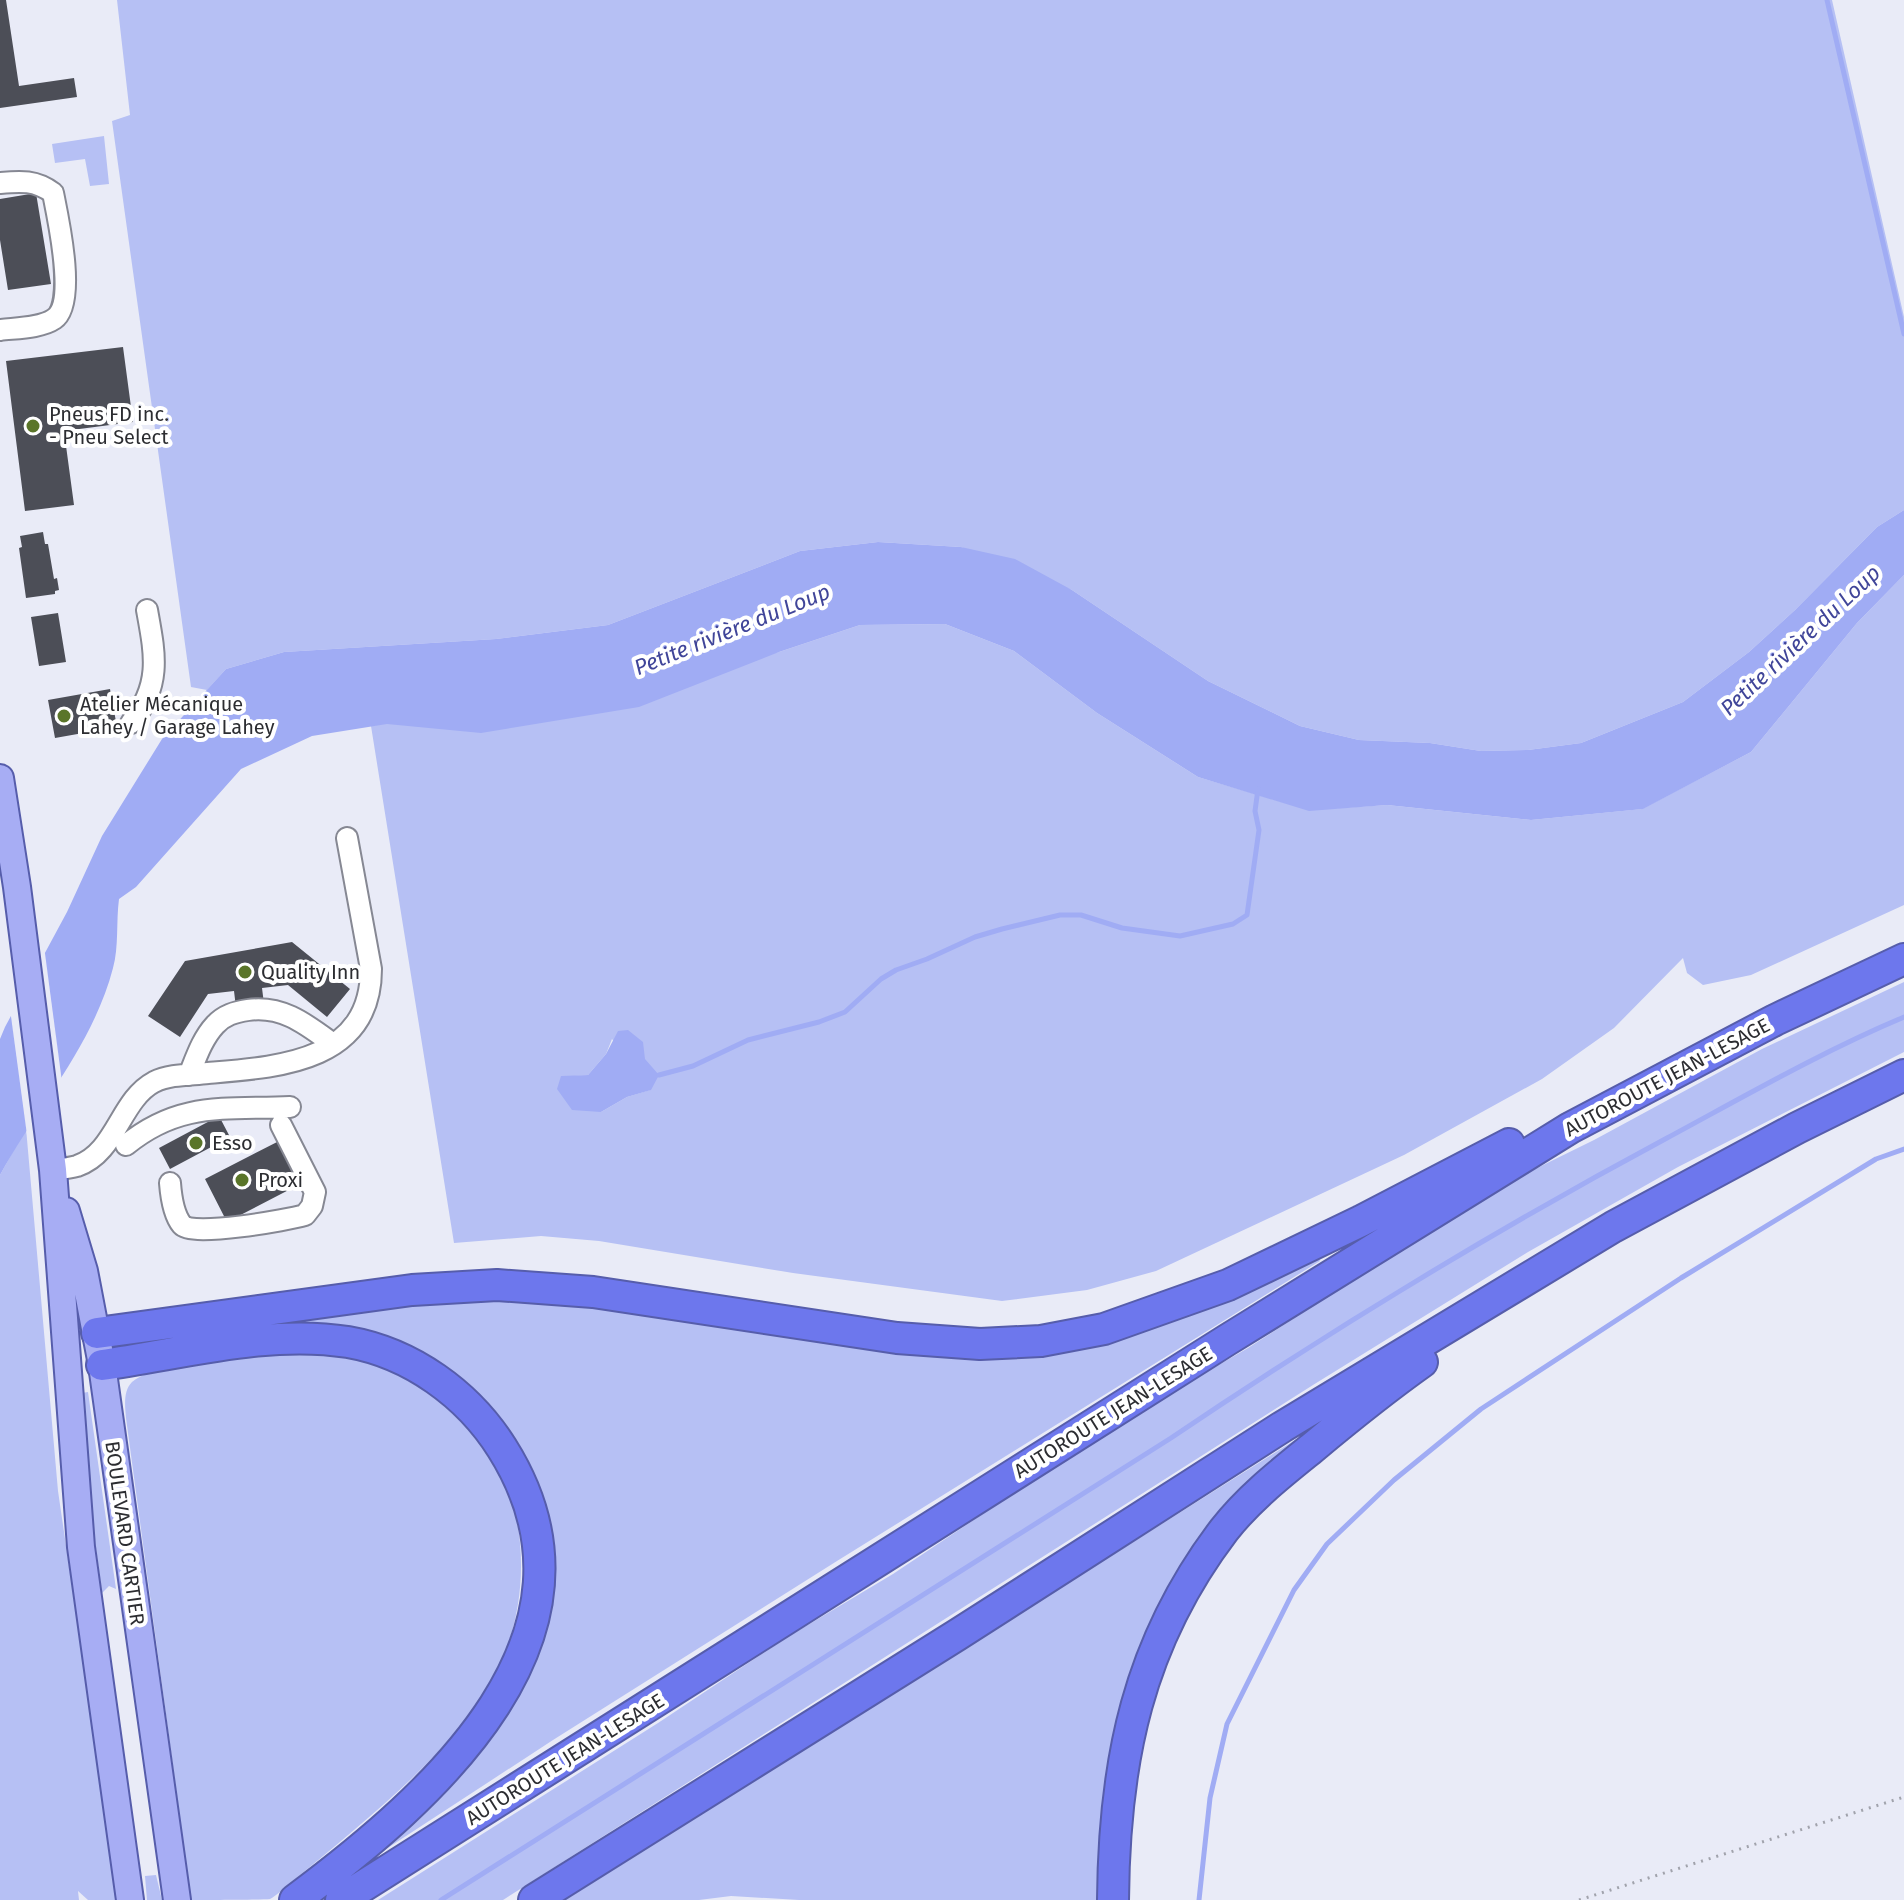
<svg xmlns="http://www.w3.org/2000/svg" width="1904" height="1900" font-family="'Fira Sans',sans-serif">
	<style>
		.green { fill: #b6c0f4; fill-rule: evenodd }
		.water { fill: #a0acf4 }
		.pier { fill: #e9ebf7 }
		.lines { fill: none; stroke-linecap: round; stroke-linejoin: round }
		.stream { stroke: #a0acf4; stroke-width: 5 }
		.building { fill: #4c4e57 }
		.minor-casing { stroke: #868893; stroke-width: 24 }
		.major-casing { stroke: #565dab; stroke-width: 30 }
		.highway-casing { stroke: #565dab; stroke-width: 34 }
		.path { stroke: #a1a3ac; stroke-width: 3; stroke-dasharray: 2 6; stroke-linecap: butt }
		.minor { stroke: #fff; stroke-width: 20 }
		.major { stroke: #a7adf4; stroke-width: 26 }
		.highway { stroke: #6d77ed; stroke-width: 30 }
		.poi-dot { fill: #5a7529; stroke: #fff; stroke-width: 3 }
		.labels { text-anchor: middle; stroke-width: 8; stroke-linejoin: round; paint-order: stroke }
		.poi-label { font-size: 20px; fill: #2c2d31; stroke: #fff; text-anchor: start }
		.street-label { font-size: 20px; fill: #2c2d31; stroke: #fff }
		.water-label { font-size: 22px; font-style: italic; fill: #404599; stroke: #fff }
	</style>
	<rect width="100%" height="100%" fill="#e9ebf7"/>
	<!-- green -->
	<path class="green" d="M117,0H1832L1904,317V510L1877,527L1795,610L1749,652L1683,702L1581,743L1528,750L1481,751L1430,743L1359,740L1300,726L1208,681L1072,590L961,547L878,542L800,551L608,625L496,639L284,652L226,669L207,690L191,687L112,121L130,115Z
		M104,136L109,184L90,186L85,159L55,163L52,144Z
		M1904,575V905L1751,975L1703,985L1687,973L1683,958L1614,1028L1542,1079L1404,1155L1156,1271L1087,1290L1002,1301L793,1273L599,1241L541,1236L454,1243L371,726L779,652L860,625L945,624L1014,651L1097,713L1198,777L1309,810L1387,805L1531,820L1642,809L1751,752L1857,623ZM612,1039L650,1090L627,1097L601,1112L561,1077L588,1075L606,1054Z
		M1904,982V1052L1678,1167L1528,1252L1313,1385L503,1900H378L658,1723L786,1638L893,1574L1026,1485L1177,1389L1248,1348L1428,1232L1535,1169L1594,1140L1762,1049Z
		M26,1128L58,1491L118,1900H88L78,1891L79,1900H0V1175Z
		M1317,1254L1320,1261L837,1561L553,1740L380,1853L377,1849L466,1767L484,1745L518,1692L544,1517L419,1356L141,1347L140,1341L399,1302L487,1298L571,1303L967,1357Z
		M284,1353C311,1354 337,1354 363,1361C382,1365 401,1376 417,1386C453,1408 487,1439 504,1478C526,1528 526,1594 508,1644C480,1720 414,1779 354,1830C333,1848 311,1866 289,1884C283,1889 276,1896 270,1899C259,1900 206,1900 191,1900L126,1418C125,1406 123,1391 132,1382C154,1362 252,1356 284,1353Z
		M88,1392L116,1589L109,1586L102,1593L82,1445V1393Z
		M1303,1435L1307,1441L1186,1562L1153,1617L1127,1686L1114,1741L1102,1900H799L731,1896L699,1900H565Z
		M156,1875L162,1900H147L145,1876Z"/>
	<!-- water -->
	<path class="water" d="M1904,510V575L1857,623L1751,752L1643,809L1531,820L1387,805L1309,811L1198,777L1097,713L1014,651L945,624L860,625L779,652L639,707L481,733L387,724L312,736L241,769L136,887L119,899C116,921 119,947 113,968C93,1045 38,1106 0,1175V1039L5,1027L67,912L102,836L162,739L226,669L284,652L496,639L608,625L800,551L878,542L961,547L1015,559L1072,590L1208,681L1300,726L1359,740L1430,743L1481,751L1528,750L1581,743L1683,702L1749,652L1795,610L1877,527Z
		M628,1030L643,1042L645,1059L659,1075L651,1090L627,1097L601,1112L572,1110L557,1089L561,1076L588,1075L606,1054L618,1031Z"/>
	<!-- pier -->
	<path class="pier" d="M44,946L62,1082L27,1135L10,1009Z"/>
	<g class="lines">
		<!-- stream -->
		<path class="stream" d="M1827,0L1904,334
			M659,1075L693,1066L748,1040L819,1022L845,1012L881,979L896,970L927,959L975,937L1002,929L1060,915H1081L1122,928L1180,936L1233,924L1247,915L1259,830L1255,811L1258,789
			M441,1900L1171,1438C1331,1330 1497,1229 1667,1138C1745,1096 1823,1051 1904,1017
			M1199,1900L1210,1798L1227,1724L1294,1590L1327,1544L1394,1480L1481,1409L1681,1278L1876,1159L1904,1149"/>
	</g>
	<!-- building -->
	<path class="building" d="M0,0H6L19,86L74,78L77,97L0,108Z
		M36,193L51,284L8,290L0,240V199Z
		M123,347L133,422L64,431L74,505L25,511L6,361Z
		M43,532L45,544H48L54,579L57,578L59,590L55,591V594L26,598L19,548L22,547L20,536Z
		M58,613L66,662L39,666L31,617Z
		M110,689L117,727L55,738L48,700Z
		M292,942L350,989L327,1017L288,985L262,988L265,1012L237,1016L234,991L208,994L180,1037L148,1016L185,961Z
		M219,1116L230,1137L170,1169L159,1148Z
		M283,1139L306,1181L227,1222L205,1179Z"/>
	<g class="lines">
		<defs>
			<path id="minor" d="M0,183C21,181 36,180 53,193C58,218 77,304 54,319C41,328 16,328 0,330
				M131,723C162,685 155,654 147,610
				M189,1075C196,1058 202,1039 215,1025C224,1015 235,1012 248,1010C283,1005 307,1025 333,1044
				M126,1145C180,1101 225,1110 290,1107
				M53,1170C61,1169 70,1168 77,1166C116,1153 120,1100 154,1082C170,1074 191,1075 208,1073C279,1067 371,1062 371,969L347,838
				M170,1183C171,1196 173,1214 182,1225C192,1237 288,1220 305,1215L312,1206L315,1192L281,1125"/>
			<path id="major" d="M0,778L17,887L53,1170L81,1547L130,1900
				M66,1211L84,1271L102,1365L177,1900"/>
			<path id="highway" d="M97,1333L412,1290L497,1285L593,1292L897,1338L980,1344L1041,1341L1104,1329L1228,1285L1361,1221L1509,1144
				M102,1365C182,1354 267,1329 348,1342C411,1353 468,1394 502,1448C620,1635 433,1797 295,1900
				M341,1900L1227,1340L1570,1128L1775,1020L1904,959
				M534,1900L957,1635L1282,1427L1613,1227L1797,1128L1904,1075
				M1113,1900C1114,1761 1138,1643 1224,1530C1249,1498 1281,1473 1312,1448C1348,1418 1384,1389 1422,1362"/>
		</defs>
		<!-- minor casing -->
		<use href="#minor" class="minor-casing"/>
		<!-- major casing -->
		<use href="#major" class="major-casing"/>
		<!-- highway casing -->
		<use href="#highway" class="highway-casing"/>
		<!-- path -->
		<path class="path" d="M1579,1900L1904,1797"/>
		<!-- minor -->
		<use href="#minor" class="minor"/>
		<!-- major -->
		<use href="#major" class="major"/>
		<!-- highway -->
		<use href="#highway" class="highway"/>
	</g>
	<!-- markers -->
	<g class="poi-dot">
		<circle cx="33" cy="426" r="8"/>
		<circle cx="64" cy="716" r="8"/>
		<circle cx="245" cy="972" r="8"/>
		<circle cx="196" cy="1143" r="8"/>
		<circle cx="242" cy="1180" r="8"/>
	</g>
	<g class="labels">
		<!-- poi labels -->
		<g class="poi-label">
			<text x="49" y="421">Pneus FD inc.<tspan x="49" dy="23">- Pneu Select</tspan></text>
			<text x="80" y="711">Atelier Mécanique<tspan x="80" dy="23">Lahey / Garage Lahey</tspan></text>
			<text x="261" y="979">Quality Inn</text>
			<text x="212" y="1150">Esso</text>
			<text x="258" y="1187">Proxi</text>
		</g>
		<!-- street labels -->
		<g class="street-label">
			<text transform="translate(1667 1077) rotate(-28)" y="7">AUTOROUTE JEAN-LESAGE</text>
			<text transform="translate(1113 1412) rotate(-32)" y="7">AUTOROUTE JEAN-LESAGE</text>
			<text transform="translate(125 1533) rotate(82)" y="7">BOULEVARD CARTIER</text>
			<text transform="translate(565 1759) rotate(-32)" y="7">AUTOROUTE JEAN-LESAGE</text>
		</g>
		<!-- water labels -->
		<g class="water-label">
			<text transform="translate(732 629) rotate(-22)" y="8">Petite rivière du Loup</text>
			<text transform="translate(1800 640) rotate(-43)" y="8">Petite rivière du Loup</text>
		</g>
	</g>
</svg>
